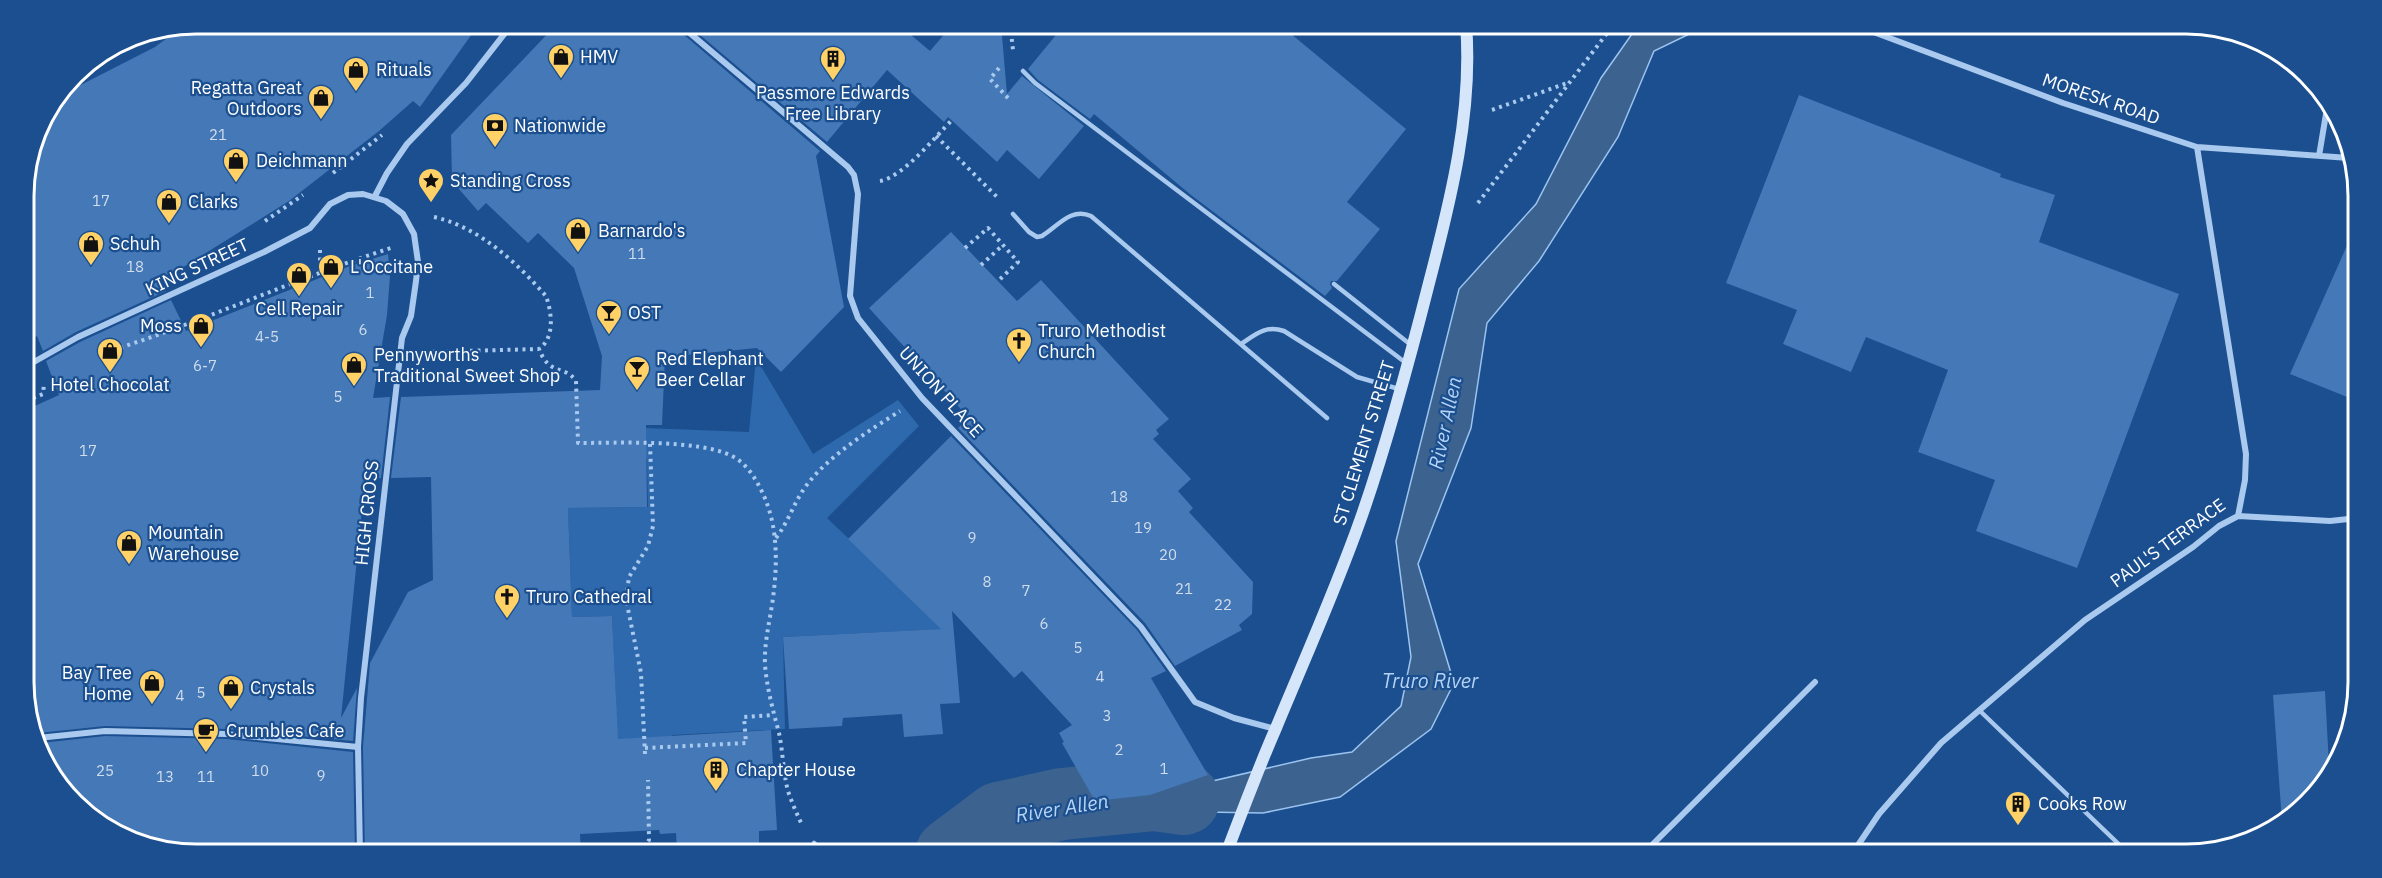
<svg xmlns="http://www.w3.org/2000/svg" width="2382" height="878" font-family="'IBM Plex Sans',sans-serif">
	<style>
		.green { fill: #2e69ad }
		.water { fill: #3c6290; stroke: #9cc4f0; stroke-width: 1.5 }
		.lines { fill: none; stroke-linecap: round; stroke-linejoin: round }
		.river { stroke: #3c6290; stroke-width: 72 }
		.building { fill: #4478b7 }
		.path { stroke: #a9c9ee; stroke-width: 4; stroke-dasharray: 3 4.5; stroke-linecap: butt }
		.lane { stroke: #a9c9ee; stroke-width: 4.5 }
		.street { stroke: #a9c9ee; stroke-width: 6 }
		.secondary { stroke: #d6e6fa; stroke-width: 12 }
		.labels { text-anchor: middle; stroke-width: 4.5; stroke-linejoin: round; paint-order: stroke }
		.number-label { font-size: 15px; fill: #d0dded }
		.poi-label { font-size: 18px; fill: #fff; stroke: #1b4f8f; text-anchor: start }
		.street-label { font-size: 18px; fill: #fff; stroke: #1b4f8f }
		.water-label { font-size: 20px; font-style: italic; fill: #b5d3f5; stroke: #1b4f8f }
		.rim { fill: none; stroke: #fff; stroke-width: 3 }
	</style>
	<rect width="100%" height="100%" fill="#1b4f8f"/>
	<!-- green -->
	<path class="green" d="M756,358L813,454L898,400L919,426L827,518L944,629L783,637L785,729L672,735L673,754L575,759L616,703L612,616L572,617L568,508L648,507L647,459L567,458L566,425L749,432Z"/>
	<!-- water -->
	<path class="water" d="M1639,24H1710L1654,51L1618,137L1539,261L1487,323L1471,428L1418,564L1454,683L1431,729L1340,797L1263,813L1144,811L1077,815L1005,830L975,854H927L987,810L1057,792L1096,801L1144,797L1311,758L1352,752L1401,706L1411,657L1396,541L1459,289L1536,204L1601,78Z"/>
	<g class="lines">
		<!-- river -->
		<path class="river" d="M951,854L999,818L1062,804L1155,795L1184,799"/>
	</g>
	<!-- building -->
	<path class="building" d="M196,24H479L420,107L413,101L379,131L289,201L161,281L166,291L76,332L43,351L37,336L25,342L24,185L42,120L61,95L155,47L182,27Z
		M557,24H674L676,28L820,151L816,156L844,307L781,372L757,348L665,357L662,425H646L647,507L568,508L572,617L612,616L618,739L771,730L777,830L759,831V847L677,852L676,833L660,834L659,830L580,834L581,854H365L363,747L370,663L408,592L433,580L431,477L391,478L401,397L600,390L602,356L574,268L538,233L528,243L486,203L478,211L452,181L451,135Z
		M687,24H898L930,51L953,24H1001L1007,94L1022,76L1084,126L1039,179L1007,150L997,162L948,117L944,122L887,70L827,142Z
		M1065,24H1279L1406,129L1347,202L1380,229L1337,281H1331L1330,284L1332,288L1325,296L1191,195L1094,114L1090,119L1038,80L1028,69Z
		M1799,95L2001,174L2000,177L2055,195L2039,242L2179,294L2077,568L1976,531L1995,480L1918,452L1948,370L1866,337L1851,372L1783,344L1797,310L1726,283Z
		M2357,223V401L2290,374Z
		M951,232L1017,301L1041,280L1169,419L1156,430L1159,434L1153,439L1191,479L1178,491L1193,508L1189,512L1253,582L1252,614L1239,625L1242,630L1175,666L1145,623L958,428L969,418L869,308Z
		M388,254L390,276L387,315L373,398L390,397L381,478L365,479L341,718L357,688L353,741L226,729L105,726L38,733L27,643L26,410L59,395L46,361L80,342L171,300L186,331L350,266Z
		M951,436L1137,630L1166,671L1151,678L1208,775L1150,795L1095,801L1062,743L1064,742L1059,733L1072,725L1022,671L1014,678L952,611L960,703L940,704L943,734L904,737L902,714L843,718L842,726L789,729L783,637L941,629L848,539Z
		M2325,691L2329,765L2290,819L2282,822L2273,695Z
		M105,736L226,739L353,752L355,854H196L141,845L67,796L41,743Z"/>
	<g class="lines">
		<!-- path -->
		<path class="path" d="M1010,24L1013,50
			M999,68L990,79L1008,98
			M1492,110L1570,82
			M936,136L999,199
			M333,173L382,135
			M880,181C903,177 935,137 952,120
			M1478,203L1614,24
			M434,217C479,227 516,262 546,296C552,313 555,338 539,349
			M265,221L303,195
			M965,248L988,228L1018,262L997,282
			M320,250V273
			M981,265L1003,245
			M113,350C207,320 297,278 391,248
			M425,352L539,349C550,377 564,364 576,381L578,443C617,443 698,439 732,456C744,462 753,474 759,486C778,520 778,560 773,598C770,621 764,642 765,665C767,689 773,710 779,733C783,752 783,772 788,791C792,803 797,814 802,825
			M26,401L43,394L44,384
			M776,538C789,521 794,502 806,486C828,456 870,430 900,411
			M27,707L29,718
			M645,748L746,743L744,717L773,715
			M645,754L641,673L626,599L629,577L648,546L653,526L650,443
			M640,854L649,840L648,780"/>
		<!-- lane -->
		<path class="lane" d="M1023,71L1035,83L1406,363
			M1013,214L1029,232L1037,237L1042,236C1058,226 1071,207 1091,216L1327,418
			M1334,284L1411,345
			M1241,344C1256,334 1265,325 1284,331L1357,377L1399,389
			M1979,710L2129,854
			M814,843L826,854"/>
		<!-- street -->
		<path class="street" d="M679,24L848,167L854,175L858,194L850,296L858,318L922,398L1141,627L1195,702L1234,718L1275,729
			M1852,24L2063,103L2197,147L2349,158
			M2319,156L2327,108
			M375,196L387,173L407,144L466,83L512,24
			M25,367L78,337L264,252L310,228L330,204L348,195L363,194L386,201L403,214L414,234L418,262L416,281L411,316L402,338L361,698L358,747L360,854
			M2238,516L2330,521L2358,518
			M38,738L105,731L226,734L358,747
			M1643,854L1815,682
			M1852,854L1879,814L1941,743L2085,620L2193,547L2219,526L2238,516L2245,480L2246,454L2197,147"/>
		<!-- secondary -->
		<path class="secondary" d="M1226,854C1242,812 1258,769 1276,728C1305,658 1336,589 1361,518C1388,441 1409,362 1429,283C1451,199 1473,111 1466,24"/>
	</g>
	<!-- icons -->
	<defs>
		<symbol id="shop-pin" viewBox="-11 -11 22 30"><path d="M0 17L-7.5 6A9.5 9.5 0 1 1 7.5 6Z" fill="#ffd166" stroke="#1b4f8f"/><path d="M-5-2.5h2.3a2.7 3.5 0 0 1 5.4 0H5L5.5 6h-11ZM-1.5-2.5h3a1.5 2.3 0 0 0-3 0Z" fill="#111"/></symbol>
		<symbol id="building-pin" viewBox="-11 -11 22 30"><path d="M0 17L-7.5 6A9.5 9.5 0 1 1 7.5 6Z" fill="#ffd166" stroke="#1b4f8f"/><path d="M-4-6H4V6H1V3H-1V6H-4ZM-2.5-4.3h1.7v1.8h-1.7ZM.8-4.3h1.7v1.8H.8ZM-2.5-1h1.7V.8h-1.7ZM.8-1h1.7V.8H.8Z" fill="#111"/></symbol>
		<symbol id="bank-pin" viewBox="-11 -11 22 30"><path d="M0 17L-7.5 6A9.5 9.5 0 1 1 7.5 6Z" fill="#ffd166" stroke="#1b4f8f"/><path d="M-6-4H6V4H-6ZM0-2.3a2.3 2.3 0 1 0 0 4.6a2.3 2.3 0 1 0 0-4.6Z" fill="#111"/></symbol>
		<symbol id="sight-pin" viewBox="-11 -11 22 30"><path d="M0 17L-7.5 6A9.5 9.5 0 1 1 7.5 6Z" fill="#ffd166" stroke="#1b4f8f"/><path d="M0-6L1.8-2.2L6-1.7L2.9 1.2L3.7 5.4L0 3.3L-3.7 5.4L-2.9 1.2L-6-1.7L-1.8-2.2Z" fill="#111"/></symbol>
		<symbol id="bar-pin" viewBox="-11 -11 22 30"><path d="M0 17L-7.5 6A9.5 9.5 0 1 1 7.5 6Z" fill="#ffd166" stroke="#1b4f8f"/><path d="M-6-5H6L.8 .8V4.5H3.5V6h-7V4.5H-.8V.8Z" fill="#111"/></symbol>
		<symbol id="church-pin" viewBox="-11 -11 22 30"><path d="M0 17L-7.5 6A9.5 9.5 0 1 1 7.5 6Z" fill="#ffd166" stroke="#1b4f8f"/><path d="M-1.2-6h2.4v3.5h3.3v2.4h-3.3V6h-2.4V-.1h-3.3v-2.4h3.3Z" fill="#111"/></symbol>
		<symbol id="cafe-pin" viewBox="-11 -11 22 30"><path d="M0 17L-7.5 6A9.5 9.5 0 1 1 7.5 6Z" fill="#ffd166" stroke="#1b4f8f"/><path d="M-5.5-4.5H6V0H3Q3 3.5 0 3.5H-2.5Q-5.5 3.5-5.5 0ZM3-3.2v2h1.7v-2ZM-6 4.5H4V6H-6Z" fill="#111"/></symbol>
	</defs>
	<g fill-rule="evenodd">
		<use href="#shop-pin" x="546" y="42" width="30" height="40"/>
		<use href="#building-pin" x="818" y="44" width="30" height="40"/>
		<use href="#shop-pin" x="341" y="55" width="30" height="40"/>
		<use href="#shop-pin" x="306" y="83" width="30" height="40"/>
		<use href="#bank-pin" x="480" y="111" width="30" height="40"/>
		<use href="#shop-pin" x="221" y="146" width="30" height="40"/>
		<use href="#sight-pin" x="416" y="166" width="30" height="40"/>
		<use href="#shop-pin" x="154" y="187" width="30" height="40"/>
		<use href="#shop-pin" x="563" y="216" width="30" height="40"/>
		<use href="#shop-pin" x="76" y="229" width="30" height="40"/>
		<use href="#shop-pin" x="316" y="252" width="30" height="40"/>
		<use href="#shop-pin" x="284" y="260" width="30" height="40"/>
		<use href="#bar-pin" x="594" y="298" width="30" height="40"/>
		<use href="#shop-pin" x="186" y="311" width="30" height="40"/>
		<use href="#church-pin" x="1004" y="326" width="30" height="40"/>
		<use href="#shop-pin" x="95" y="336" width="30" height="40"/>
		<use href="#shop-pin" x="339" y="350" width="30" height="40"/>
		<use href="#bar-pin" x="622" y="354" width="30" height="40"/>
		<use href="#shop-pin" x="114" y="528" width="30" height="40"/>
		<use href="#church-pin" x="492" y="582" width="30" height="40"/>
		<use href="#shop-pin" x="137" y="668" width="30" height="40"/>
		<use href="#shop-pin" x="216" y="673" width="30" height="40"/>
		<use href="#cafe-pin" x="191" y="716" width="30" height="40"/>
		<use href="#building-pin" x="701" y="755" width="30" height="40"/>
		<use href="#building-pin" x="2003" y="789" width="30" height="40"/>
	</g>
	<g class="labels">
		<!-- number labels -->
		<g class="number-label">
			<text x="218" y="140">21</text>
			<text x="101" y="206">17</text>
			<text x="637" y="259">11</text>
			<text x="135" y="272">18</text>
			<text x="370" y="298">1</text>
			<text x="363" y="335">6</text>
			<text x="267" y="342">4-5</text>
			<text x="205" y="371">6-7</text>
			<text x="338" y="402">5</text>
			<text x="88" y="456">17</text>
			<text x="1119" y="502">18</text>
			<text x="1143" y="533">19</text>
			<text x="972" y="543">9</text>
			<text x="1168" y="560">20</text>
			<text x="987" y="587">8</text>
			<text x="1184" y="594">21</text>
			<text x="1026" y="596">7</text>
			<text x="1223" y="610">22</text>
			<text x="1044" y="629">6</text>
			<text x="1078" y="653">5</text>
			<text x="1100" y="682">4</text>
			<text x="201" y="698">5</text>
			<text x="180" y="701">4</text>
			<text x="1107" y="721">3</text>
			<text x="1119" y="755">2</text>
			<text x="1164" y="774">1</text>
			<text x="105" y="776">25</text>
			<text x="260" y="776">10</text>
			<text x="321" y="781">9</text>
			<text x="165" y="782">13</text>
			<text x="206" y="782">11</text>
		</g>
		<!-- poi labels -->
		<g class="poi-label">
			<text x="580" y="63">HMV</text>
			<text x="376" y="76">Rituals</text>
			<text x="302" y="94" text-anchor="end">Regatta Great<tspan x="302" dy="21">Outdoors</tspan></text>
			<text x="833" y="99" text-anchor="middle">Passmore Edwards<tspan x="833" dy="21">Free Library</tspan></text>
			<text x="514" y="132">Nationwide</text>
			<text x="256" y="167">Deichmann</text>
			<text x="450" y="187">Standing Cross</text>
			<text x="188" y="208">Clarks</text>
			<text x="598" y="237">Barnardo's</text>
			<text x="110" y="250">Schuh</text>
			<text x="350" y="273">L'Occitane</text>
			<text x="299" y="315" text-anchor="middle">Cell Repair</text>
			<text x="628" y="319">OST</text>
			<text x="182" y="332" text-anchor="end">Moss</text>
			<text x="1038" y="337">Truro Methodist<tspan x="1038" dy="21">Church</tspan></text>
			<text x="374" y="361">Pennyworths<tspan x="374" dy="21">Traditional Sweet Shop</tspan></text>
			<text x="656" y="365">Red Elephant<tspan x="656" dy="21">Beer Cellar</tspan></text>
			<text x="110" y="391" text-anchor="middle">Hotel Chocolat</text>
			<text x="148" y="539">Mountain<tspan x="148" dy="21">Warehouse</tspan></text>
			<text x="526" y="603">Truro Cathedral</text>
			<text x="132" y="679" text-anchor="end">Bay Tree<tspan x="132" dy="21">Home</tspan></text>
			<text x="250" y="694">Crystals</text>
			<text x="226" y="737">Crumbles Cafe</text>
			<text x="736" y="776">Chapter House</text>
			<text x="2038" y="810">Cooks Row</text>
		</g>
		<!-- street labels -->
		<g class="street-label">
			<text transform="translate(2101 99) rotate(19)" y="6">MORESK ROAD</text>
			<text transform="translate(197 267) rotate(-25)" y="6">KING STREET</text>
			<text transform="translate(941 392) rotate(48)" y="6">UNION PLACE</text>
			<text transform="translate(1364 443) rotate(-73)" y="6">ST CLEMENT STREET</text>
			<text transform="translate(367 513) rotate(-84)" y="6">HIGH CROSS</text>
			<text transform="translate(2168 543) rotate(-36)" y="6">PAUL'S TERRACE</text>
		</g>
		<!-- water labels -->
		<g class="water-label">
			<text transform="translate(1445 423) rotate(-78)" y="7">River Allen</text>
			<text x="1430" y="688">Truro River</text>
			<text transform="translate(1062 808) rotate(-9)" y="7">River Allen</text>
		</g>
	</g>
	<!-- crop -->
	<path d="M0 0H2382V878H0ZM196 34H2186A162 162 0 0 1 2348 196V682A162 162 0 0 1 2186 844H196A162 162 0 0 1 34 682V196A162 162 0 0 1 196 34Z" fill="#1b4f8f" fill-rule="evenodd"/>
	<path class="rim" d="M196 34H2186A162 162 0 0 1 2348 196V682A162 162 0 0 1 2186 844H196A162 162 0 0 1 34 682V196A162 162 0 0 1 196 34Z"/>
</svg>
